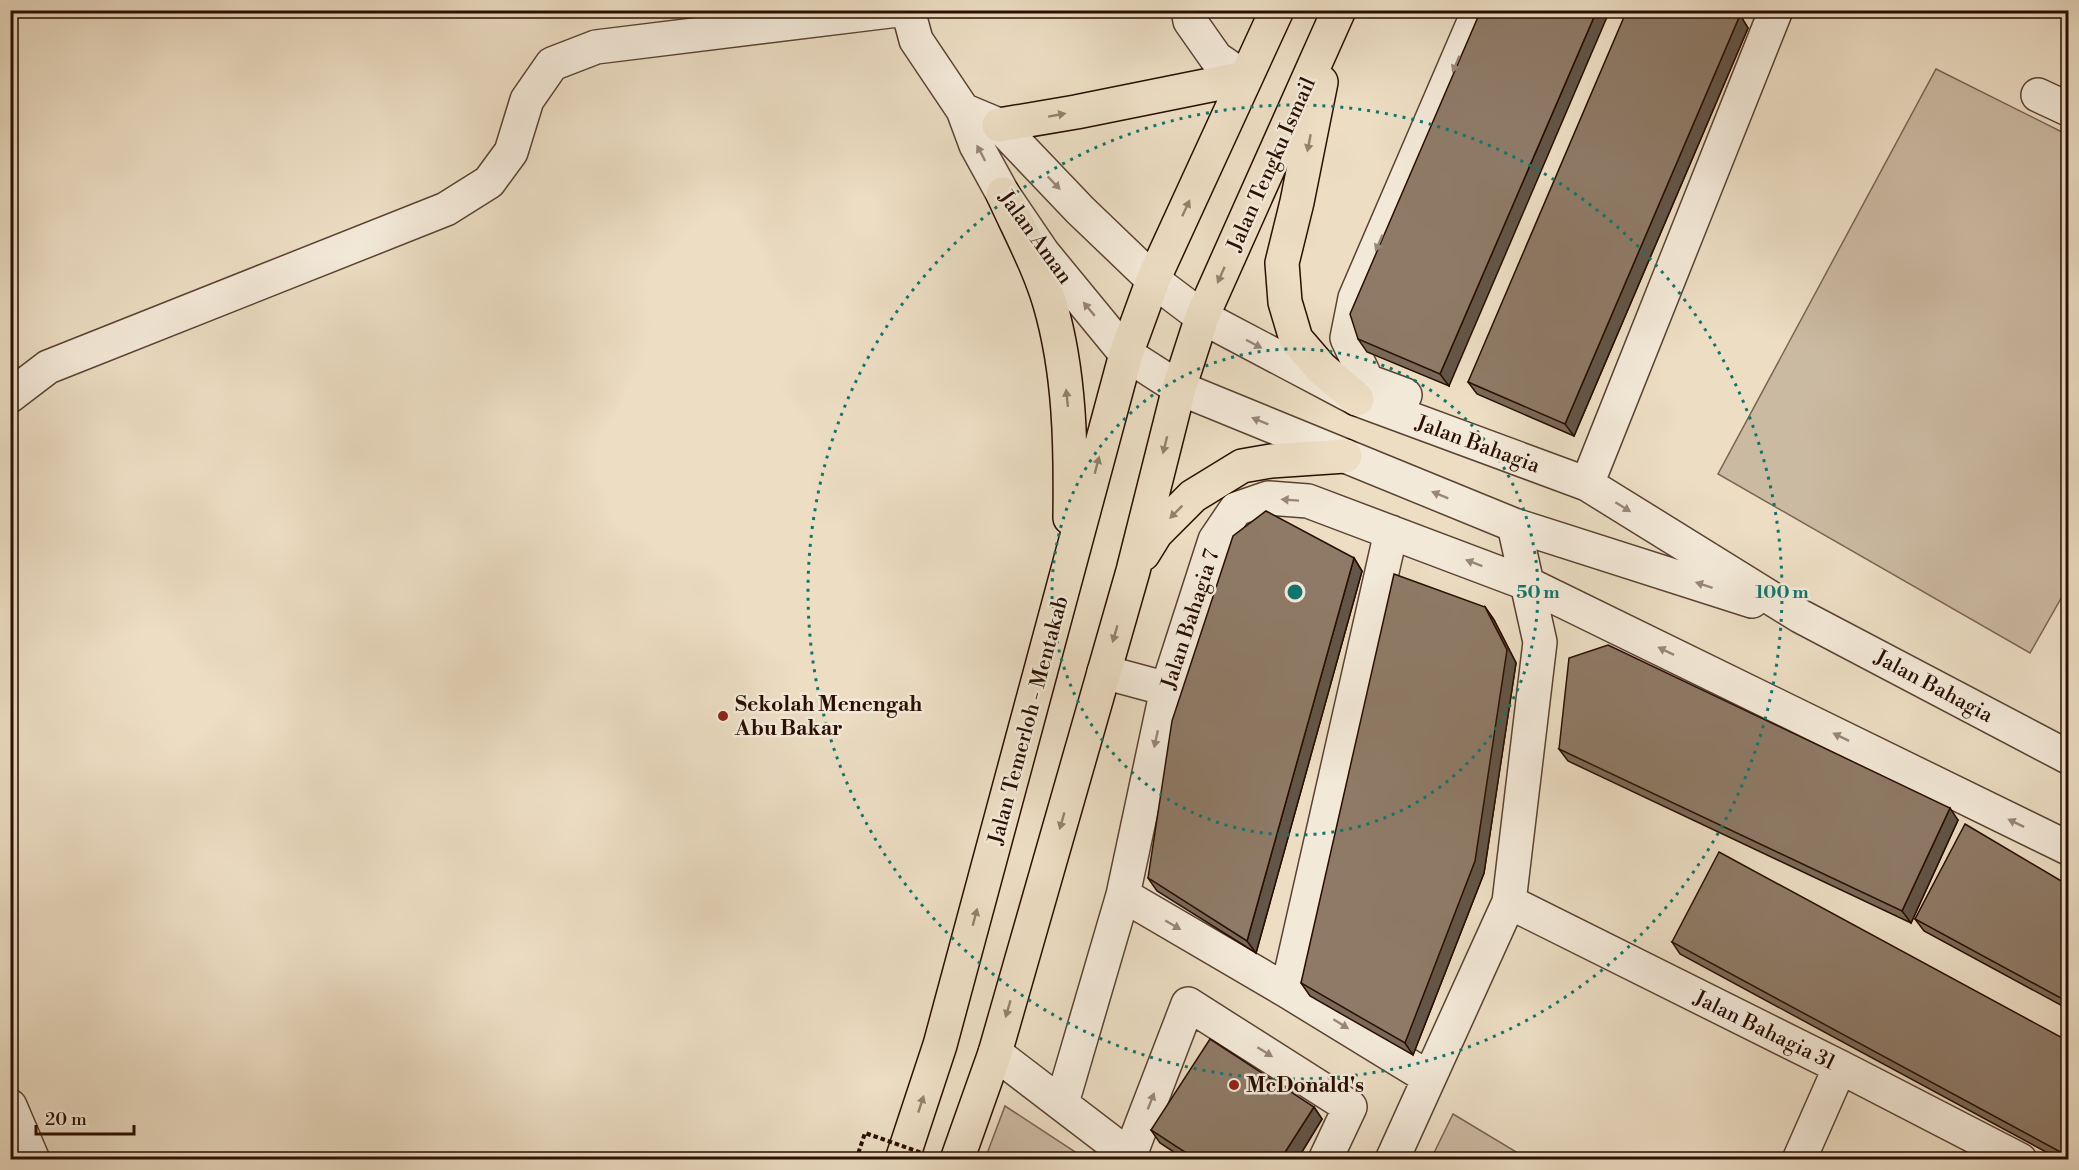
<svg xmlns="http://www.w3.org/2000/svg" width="2079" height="1170" font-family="'Libre Bodoni',serif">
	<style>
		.green { fill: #cbbaa2; stroke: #7a6452; stroke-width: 1.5 }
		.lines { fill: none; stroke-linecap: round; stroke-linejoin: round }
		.minor-casing { stroke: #5a4232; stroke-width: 36 }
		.major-casing { stroke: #290e01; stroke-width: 36 }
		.minor { stroke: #f3e9d8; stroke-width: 33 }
		.major { stroke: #ecddc3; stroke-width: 33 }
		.path-bridge { stroke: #290e01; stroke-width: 4; stroke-dasharray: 4.5 3; stroke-linecap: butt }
		.wall { fill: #7a6958; stroke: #290e01; stroke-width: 1.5 }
		.shaded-wall { fill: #635547; stroke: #290e01; stroke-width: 1.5 }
		.building { fill: #8e7a66; stroke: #290e01; stroke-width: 1.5 }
		.oneway { fill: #988677 }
		.oneway2 { fill: #94806c }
		.ring { fill: none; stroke: #0f766e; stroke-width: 3; stroke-dasharray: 3 6 }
		.poi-dot { fill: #8f2418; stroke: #f3e9d8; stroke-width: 2 }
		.labels { text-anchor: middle; stroke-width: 5; stroke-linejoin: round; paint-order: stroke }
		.street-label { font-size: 21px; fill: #290e01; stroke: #f3e9d8 }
		.poi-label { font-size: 21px; font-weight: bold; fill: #290e01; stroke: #f3e9d8; text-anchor: start }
		.centre { fill: #0f766e; stroke: #f3e9d8; stroke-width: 3 }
		.ring-label { font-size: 18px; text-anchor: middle; font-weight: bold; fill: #0f766e; stroke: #f3e9d8; stroke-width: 5; stroke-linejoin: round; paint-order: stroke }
	</style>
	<rect width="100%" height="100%" fill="#ecddc3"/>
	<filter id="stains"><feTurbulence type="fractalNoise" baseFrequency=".00333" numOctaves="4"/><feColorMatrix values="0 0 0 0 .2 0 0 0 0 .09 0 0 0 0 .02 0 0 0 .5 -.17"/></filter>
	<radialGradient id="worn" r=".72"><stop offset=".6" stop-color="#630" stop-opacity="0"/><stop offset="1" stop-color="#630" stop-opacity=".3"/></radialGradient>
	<!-- green -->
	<path class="green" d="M1936,69L2068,135V586L2030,653L1718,474Z
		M1005,1106L1086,1159H985Z
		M1453,1114L1528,1159H1431Z"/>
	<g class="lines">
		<defs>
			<path id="minor" d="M908,10L916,40L963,110L976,145L1003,194L1043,253L1126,354L1179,388L1514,525L1752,601
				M1188,10L1190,21L1216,58L1245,78
				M2038,95L2068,109
				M963,110L999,125L1080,210L1153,280L1202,317L1357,399L1587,484L1800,616L2068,757
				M1405,395L1367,381L1347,338L1355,298L1479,10
				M10,396L48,367L446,209L489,182L511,152L527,100L552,64L596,47L898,10
				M1587,484L1776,10
				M1104,672L1167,689
				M1123,895L1287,991L1429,1078
				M1509,902L1840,1067L2020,1160
				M1287,991L1391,532
				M995,1053L1135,1160
				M1062,1103L1123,895L1167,689L1215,540L1236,509L1268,498L1308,501L1528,584L2068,848
				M10,1106L33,1160
				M1130,1155L1188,1004L1350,1107L1325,1160
				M1392,1160L1509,902L1540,642L1514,525
				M1799,1160L1840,1067"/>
			<path id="major" d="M1321,82L1297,202L1282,263L1285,302L1296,339L1321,368L1357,399
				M999,125L1076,112L1245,78
				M1003,194C1019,230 1039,266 1050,304C1070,373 1071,446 1070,518
				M1143,554L1156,533L1193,496L1242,466L1271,461L1345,456
				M902,1160L940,1045L1126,354L1153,280L1277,10
				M957,1160L995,1053L1133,571L1179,388L1202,317L1339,10"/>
		</defs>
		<!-- minor casing -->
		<use href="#minor" class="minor-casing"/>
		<!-- major casing -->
		<use href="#major" class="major-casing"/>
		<!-- minor -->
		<use href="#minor" class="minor"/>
		<!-- major -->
		<use href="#major" class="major"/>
		<!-- path-bridge -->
		<path class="path-bridge" d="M856,1160L865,1133L942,1160"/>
	</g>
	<!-- wall -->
	<path class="wall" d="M1481,10L1449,386L1367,352L1358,339Z
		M1740,15L1748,28L1574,436L1477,394L1468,382Z
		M1354,558L1362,571L1256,953L1157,891L1148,878Z
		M1485,607L1494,620L1516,663L1484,873L1413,1055L1310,996L1301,983Z
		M1559,749L1958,820L1911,923L1568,761Z
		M2068,885V1009L1924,931L1915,919Z
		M1672,942L2068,1041V1160H2061L1680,954Z
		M1314,1107L1322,1119L1297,1160H1186L1160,1143L1151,1130Z"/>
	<!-- shaded-wall -->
	<path class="shaded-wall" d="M1597,10H1610L1449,386L1440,374Z
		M1740,15L1748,28L1574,436L1565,424Z
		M1354,558L1362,571L1256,953L1247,941Z
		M1485,607L1494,620L1516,663L1484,873L1413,1055L1405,1043Z
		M1950,808L1958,820L1911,923L1902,911Z
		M1314,1107L1322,1119L1297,1160H1280Z"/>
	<!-- building -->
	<path class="building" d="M1481,10H1597L1440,374L1358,339L1350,314Z
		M1627,10H1728L1740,15L1565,424L1468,382Z
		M1266,511L1354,558L1247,941L1148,878L1172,721L1233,536Z
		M1394,574L1485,607L1507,650L1475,861L1405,1043L1301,983Z
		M1608,645L1950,808L1902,911L1559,749L1569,658Z
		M1965,824L2068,885V1002L1915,919Z
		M1719,852L2068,1041V1156L1672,942Z
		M1210,1039L1314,1107L1280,1160H1197L1151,1130Z"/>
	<!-- one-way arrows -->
	<defs><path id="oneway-solid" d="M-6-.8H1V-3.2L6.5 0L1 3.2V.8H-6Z" transform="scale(1.5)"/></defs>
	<g class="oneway">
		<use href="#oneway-solid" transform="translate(1456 64) rotate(113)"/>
		<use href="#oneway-solid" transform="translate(981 153) rotate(-118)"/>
		<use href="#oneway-solid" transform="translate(1054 183) rotate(46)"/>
		<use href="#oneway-solid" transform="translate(1379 243) rotate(113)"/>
		<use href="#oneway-solid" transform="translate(1089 309) rotate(-130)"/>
		<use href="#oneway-solid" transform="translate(1254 344) rotate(28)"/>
		<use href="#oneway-solid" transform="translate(1260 421) rotate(-158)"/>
		<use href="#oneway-solid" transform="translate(1440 495) rotate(-158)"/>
		<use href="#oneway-solid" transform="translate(1290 500) rotate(-176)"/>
		<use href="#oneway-solid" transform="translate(1623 507) rotate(32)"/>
		<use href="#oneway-solid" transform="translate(1474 563) rotate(-159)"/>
		<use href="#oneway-solid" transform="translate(1704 585) rotate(-162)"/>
		<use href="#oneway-solid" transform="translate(1666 651) rotate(-154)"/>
		<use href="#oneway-solid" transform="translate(1841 737) rotate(-154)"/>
		<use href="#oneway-solid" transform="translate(1156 739) rotate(102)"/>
		<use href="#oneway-solid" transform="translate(2016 823) rotate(-154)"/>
		<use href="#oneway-solid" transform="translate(1173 925) rotate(30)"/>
		<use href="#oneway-solid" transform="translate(1341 1024) rotate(32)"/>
		<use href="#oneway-solid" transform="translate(1265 1052) rotate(32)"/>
		<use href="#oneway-solid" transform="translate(1151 1101) rotate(-69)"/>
	</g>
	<g class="oneway2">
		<use href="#oneway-solid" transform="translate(1057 115) rotate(-10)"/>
		<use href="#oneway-solid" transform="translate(1309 143) rotate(101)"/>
		<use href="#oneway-solid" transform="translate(1186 208) rotate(-65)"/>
		<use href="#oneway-solid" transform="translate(1221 275) rotate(114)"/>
		<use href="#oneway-solid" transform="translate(1067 398) rotate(-96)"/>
		<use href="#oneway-solid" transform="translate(1165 445) rotate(104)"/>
		<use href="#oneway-solid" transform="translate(1097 465) rotate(-75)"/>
		<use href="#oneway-solid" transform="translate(1176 512) rotate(135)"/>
		<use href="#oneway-solid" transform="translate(1115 634) rotate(106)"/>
		<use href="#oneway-solid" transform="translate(1062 821) rotate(106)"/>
		<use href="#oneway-solid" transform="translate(975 917) rotate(-75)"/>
		<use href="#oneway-solid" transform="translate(1008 1009) rotate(106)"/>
		<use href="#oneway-solid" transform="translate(921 1104) rotate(-72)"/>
	</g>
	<!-- distance rings -->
	<g class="ring">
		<circle cx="1295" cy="592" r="243"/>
		<circle cx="1295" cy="592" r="487"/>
	</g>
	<!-- markers -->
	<g class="poi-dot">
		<circle cx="723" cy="716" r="6"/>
		<circle cx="1234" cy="1085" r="6"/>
	</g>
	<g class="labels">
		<!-- street labels -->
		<g class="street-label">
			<text transform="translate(1271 164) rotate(-66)" y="7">Jalan Tengku Ismail</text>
			<text transform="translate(1036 237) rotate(54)" y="7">Jalan Aman</text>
			<text transform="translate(1478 444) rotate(20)" y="7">Jalan Bahagia</text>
			<text transform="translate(1190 619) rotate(-72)" y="7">Jalan Bahagia 7</text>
			<text transform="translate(1934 686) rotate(28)" y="7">Jalan Bahagia</text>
			<text transform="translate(1028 720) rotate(-75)" y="7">Jalan Temerloh - Mentakab</text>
			<text transform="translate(1765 1030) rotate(26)" y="7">Jalan Bahagia 31</text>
		</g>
		<!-- poi labels -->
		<g class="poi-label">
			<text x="735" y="711">Sekolah Menengah<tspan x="735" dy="24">Abu Bakar</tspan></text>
			<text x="1246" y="1092">McDonald's</text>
		</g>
	</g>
	<circle cx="1295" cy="592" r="9" class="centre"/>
	<g class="ring-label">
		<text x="1538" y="598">50 m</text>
		<text x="1782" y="598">100 m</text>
	</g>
	<!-- margin -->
	<rect width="2079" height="1170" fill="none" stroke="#ecddc3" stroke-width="36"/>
	<rect x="12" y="12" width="2055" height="1146" fill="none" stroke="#290e01" stroke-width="3"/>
	<rect x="18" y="18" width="2043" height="1134" fill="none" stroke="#290e01" stroke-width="1.5"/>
	<!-- scale -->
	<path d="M36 1125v9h98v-9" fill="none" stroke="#290e01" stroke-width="3"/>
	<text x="45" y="1125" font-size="18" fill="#290e01" stroke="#f3e9d8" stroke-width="4.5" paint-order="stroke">20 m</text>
	<rect width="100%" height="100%" filter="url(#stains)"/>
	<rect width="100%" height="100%" fill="url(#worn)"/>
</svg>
